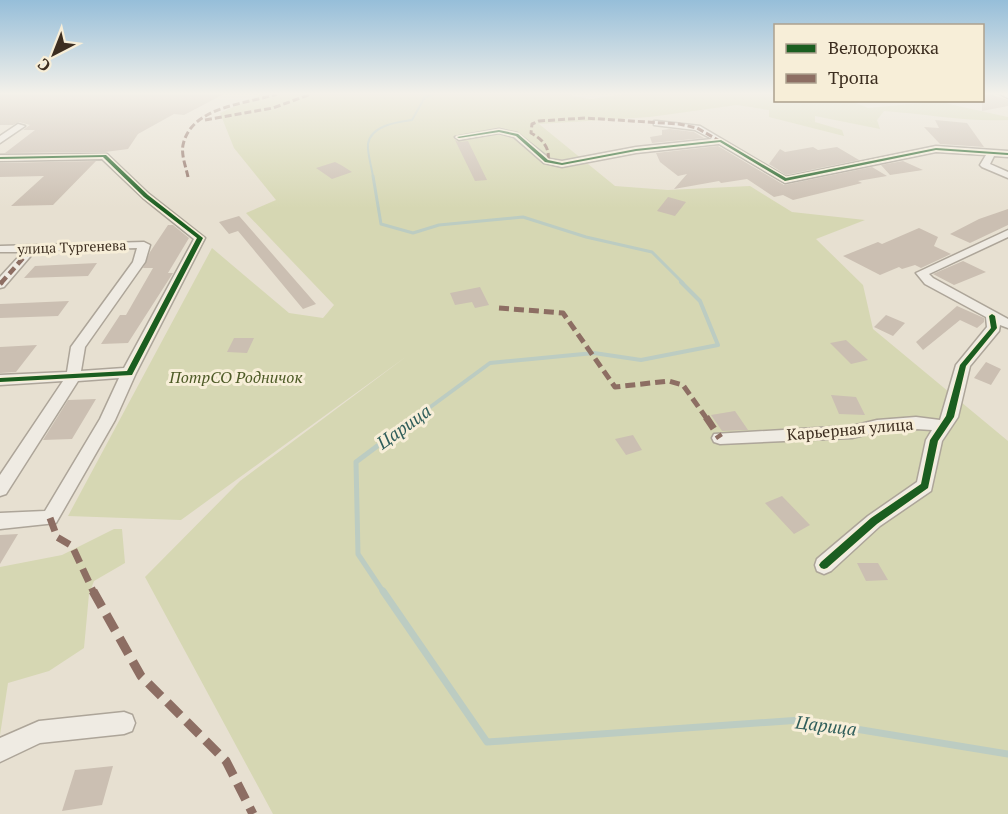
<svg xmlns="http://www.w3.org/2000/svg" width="1008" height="814" font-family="'PT Serif',serif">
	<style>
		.green { fill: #d6d7b3 }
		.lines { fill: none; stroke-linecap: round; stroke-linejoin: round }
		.stream-far4 { stroke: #bcccc2; stroke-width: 2 }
		.stream-far3 { stroke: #bcccc2; stroke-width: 3 }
		.stream-far2 { stroke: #bcccc2; stroke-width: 4 }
		.stream-far1 { stroke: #bcccc2; stroke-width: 5 }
		.stream { stroke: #bcccc2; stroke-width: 7 }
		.building { fill: #cbbfb2 }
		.street-casing { stroke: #ada599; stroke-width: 3 }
		.secondary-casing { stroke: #9c958a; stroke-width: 3 }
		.street { fill: #efebe3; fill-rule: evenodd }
		.secondary { fill: #efebe3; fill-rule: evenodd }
		.quiet-far4 { stroke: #8d6e63; stroke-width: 3; stroke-dasharray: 7 3; stroke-linecap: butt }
		.quiet-far3 { stroke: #8d6e63; stroke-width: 4.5; stroke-dasharray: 8 4.5; stroke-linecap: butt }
		.quiet-far2 { stroke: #8d6e63; stroke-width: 5; stroke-dasharray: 10 5; stroke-linecap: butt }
		.quiet-far1 { stroke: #8d6e63; stroke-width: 7; stroke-dasharray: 14 7; stroke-linecap: butt }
		.quiet { stroke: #8d6e63; stroke-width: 9; stroke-dasharray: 18 9; stroke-linecap: butt }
		.cycleway-casing { stroke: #f7eed8; stroke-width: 3 }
		.cycleway { fill: #1b5e20; fill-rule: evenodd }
		.labels { text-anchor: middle; stroke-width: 6; stroke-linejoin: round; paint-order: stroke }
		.far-street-label { font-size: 14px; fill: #3d2e20; stroke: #f7eed8 }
		.park-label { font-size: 16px; font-style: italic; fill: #4d5a26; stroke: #f7eed8 }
		.street-label { font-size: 16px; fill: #3d2e20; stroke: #f7eed8 }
		.water-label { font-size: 18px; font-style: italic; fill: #2f5d5a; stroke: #f7eed8 }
	</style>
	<rect width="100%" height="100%" fill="#e7e0d1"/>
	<!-- green -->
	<path class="green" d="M262,94H571L572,96L591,99L625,94H775L776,100L851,101L868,108L942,101L949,104L1008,117V120C966,122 926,114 884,111L877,120L880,129L815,116V122L842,130L844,136L769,117V110L737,105L650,117L539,124L615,186L668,190L750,186L792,212L865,220L816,239L863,285L873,329L1008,441V814H273L145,577L240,481L407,356L181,520L68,516L212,248L289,313L323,318L334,305L246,213L276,200L234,148L220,113Z
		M114,529H122L125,563L94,581L89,594L84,648L49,671L8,683L0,735V567L62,555Z"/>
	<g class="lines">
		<!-- stream-far4 -->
		<path class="stream-far4" d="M373,177C372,168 367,153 368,144C371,125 398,122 412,120L425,97L435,94"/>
		<!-- stream-far3 -->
		<path class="stream-far3" d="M373,176L381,224L413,233L439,225L523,217L586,237L652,252L683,283"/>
		<!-- stream-far2 -->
		<path class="stream-far2" d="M414,419L490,363L594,353L641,360L718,345L700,301L681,282"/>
		<!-- stream-far1 -->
		<path class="stream-far1" d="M384,593L358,554L356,462L416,417"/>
		<!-- stream -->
		<path class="stream" d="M383,591L487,742L801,720L1008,754"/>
	</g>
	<!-- building -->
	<path class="building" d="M0,94H224L184,115L174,114L138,134L128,149L105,152L5,153L35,130H23L30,125L19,122L13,125H0Z
		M982,94H990L1008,100V106L982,111Z
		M935,120L967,123L984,147L940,144L924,127L939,128Z
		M670,129L694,132L704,138L652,143L650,137L662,135V130Z
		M455,140L459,142L468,141L487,180L475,181Z
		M718,146L784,185L872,167L887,176L858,181L862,183L793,200L783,195L774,197L747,179L721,183L719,181L674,189L687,174L678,176L660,162L656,153Z
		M813,147L818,150L837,147L859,160L786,175L769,164L780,149L785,152Z
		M96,161L53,205L11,206L44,176L0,177V163Z
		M903,161L923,170L890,175L881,165Z
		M335,162L341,165L352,172L332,179L316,168Z
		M668,197L686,202L675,216L657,211Z
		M1008,209V225L970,243L950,234L979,219Z
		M239,216L240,217L316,304L303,309L238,231L229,234L219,222Z
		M168,225H173L189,238L168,273H173L128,343L101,344L120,315H126L153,268H143L150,252Z
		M919,228L938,237L934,246L951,254L921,268L915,265L902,269L899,267L880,275L843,256L878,242L882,244Z
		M963,261L986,272L954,285L933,274Z
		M97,263L88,276L24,278L35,266Z
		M480,287L489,305L475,308L472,302L455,305L450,293Z
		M69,301L58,316L0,318V304Z
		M957,306L984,318V322L977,328L960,320L923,350L916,342Z
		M886,315L905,323L893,336L874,327Z
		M234,338H254L247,353L227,352Z
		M846,340L868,360L851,364L830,343Z
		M37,345L16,372L0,373V347Z
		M986,362L1001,369L991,385L974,378Z
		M831,395L856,397L865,415L839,414Z
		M96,399L72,439L43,440L68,400Z
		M735,411L748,430L722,431L711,415Z
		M633,435L642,450L626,455L615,439Z
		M782,496L810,525L794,534L765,503Z
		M18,534L0,564V535Z
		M857,563H878L888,580L866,581Z
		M113,766L102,805L62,811L75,770Z"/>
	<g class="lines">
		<defs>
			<path id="street" d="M657,121L700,126L786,177L936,146L1008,151V157L994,156L990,164L1008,172V178L982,167L980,165L986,155L936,152L785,183L719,144L636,153L562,167L544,163L514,137L499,133L459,140L455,137L499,129L517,133L550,159L562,161L636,147L712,139L695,130L654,125V121Z
				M18,124L25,126L0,143V136Z
				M107,154L149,194L205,238L136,373L115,420L56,523L0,529V513L45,511L100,419L119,378L78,381L6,494L0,496V475L63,381L0,385V375L67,372L71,347L133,262L137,248L35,251L4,287L0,288V277L23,252H0V246L144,242L150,245L145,262L85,347L81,371L124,368L194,239L143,198L102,159L0,161V155Z
				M1008,230V237L929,274L933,278L1008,319V328L1000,325L999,331L970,366L958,417L942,441L931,491L880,526L831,571L824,574L817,571L815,565L817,559L868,516L917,482L926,440L932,430L916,429L877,432L852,438L720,444L714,442L712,438L714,434L852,426L877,420L916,417L940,420L956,365L987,327L986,317L925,284L916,273Z
				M124,712L132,715L135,723L132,731L124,734L40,743L0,762V738L39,721Z"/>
			<path id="secondary" d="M1000,94H1008V98Z"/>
		</defs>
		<!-- street casing -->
		<use href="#street" class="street-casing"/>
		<!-- secondary casing -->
		<use href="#secondary" class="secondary-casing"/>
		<!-- street -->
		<use href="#street" class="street"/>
		<!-- secondary -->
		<use href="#secondary" class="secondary"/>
		<!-- quiet-far4 -->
		<path class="quiet-far4" d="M205,120L273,108L311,94
			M548,160C550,147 542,139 531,133L532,124L539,121L585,118L679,124L697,128L718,140
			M188,177C186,167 181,155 183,145C191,106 247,104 277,94"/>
		<!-- quiet-far3 -->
		<path class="quiet-far3" d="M1,283L32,248"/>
		<!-- quiet-far2 -->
		<path class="quiet-far2" d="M0,284L2,282
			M499,308L563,313L615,387L669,381L683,385L707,419"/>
		<!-- quiet-far1 -->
		<path class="quiet-far1" d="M706,417L720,438
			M50,518L57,537L72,546L94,593"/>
		<!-- quiet -->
		<path class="quiet" d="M93,591L141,676L226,761L253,814"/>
		<defs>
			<path id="cycleway" d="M499,130L518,134L548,160L562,163L636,149L721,140L786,178L936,148L1008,153V155L936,150L785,181L720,142L636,151L562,165L545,162L516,136L499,132L459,138L457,137Z
				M106,155L148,195L203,238L132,375L0,382V378L127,371L197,238L144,197L103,157L0,159V157Z
				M992,314L995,316L997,328L966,366L954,417L938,441L928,488L877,524L827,568L824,569L821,568L819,565L821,562L871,518L921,484L930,440L946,416L960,365L991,328L989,316Z"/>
		</defs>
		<!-- cycleway casing -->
		<use href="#cycleway" class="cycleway-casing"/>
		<!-- cycleway -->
		<use href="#cycleway" class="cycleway"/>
	</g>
	<!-- sky -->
	<linearGradient id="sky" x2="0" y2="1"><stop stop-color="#96bed9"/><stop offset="0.45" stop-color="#f4f1ea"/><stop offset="1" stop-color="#f4f1ea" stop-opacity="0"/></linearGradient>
	<rect width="1008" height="208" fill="url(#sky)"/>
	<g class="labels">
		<!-- far-street labels -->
		<g class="far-street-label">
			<text transform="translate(72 247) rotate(-2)" y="5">улица Тургенева</text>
		</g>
		<!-- park labels -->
		<g class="park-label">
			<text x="236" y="383">ПотрСО Родничок</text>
		</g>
		<!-- street labels -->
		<g class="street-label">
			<text transform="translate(850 429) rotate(-5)" y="6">Карьерная улица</text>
		</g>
		<!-- water labels -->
		<g class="water-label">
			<text transform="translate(404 427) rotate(-36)" y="6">Царица</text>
			<text transform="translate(826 726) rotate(7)" y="6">Царица</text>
		</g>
	</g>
	<!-- legend -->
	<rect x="774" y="24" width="210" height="78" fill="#f7eed8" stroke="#ada18e" stroke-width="1.5"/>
	<rect x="786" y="44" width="30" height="9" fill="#1b5e20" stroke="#ada18e" stroke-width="1.5"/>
	<text x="828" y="54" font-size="18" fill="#3d2e20">Велодорожка</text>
	<rect x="786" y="74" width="30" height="9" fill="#8d6e63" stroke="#ada18e" stroke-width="1.5"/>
	<text x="828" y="84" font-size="18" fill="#3d2e20">Тропа</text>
	<!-- north arrow -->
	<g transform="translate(54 54) rotate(222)" stroke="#f7eed8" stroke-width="4.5" paint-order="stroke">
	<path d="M0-4.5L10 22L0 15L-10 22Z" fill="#3d2e20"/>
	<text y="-9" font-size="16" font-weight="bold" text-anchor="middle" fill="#3d2e20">С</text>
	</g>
</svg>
